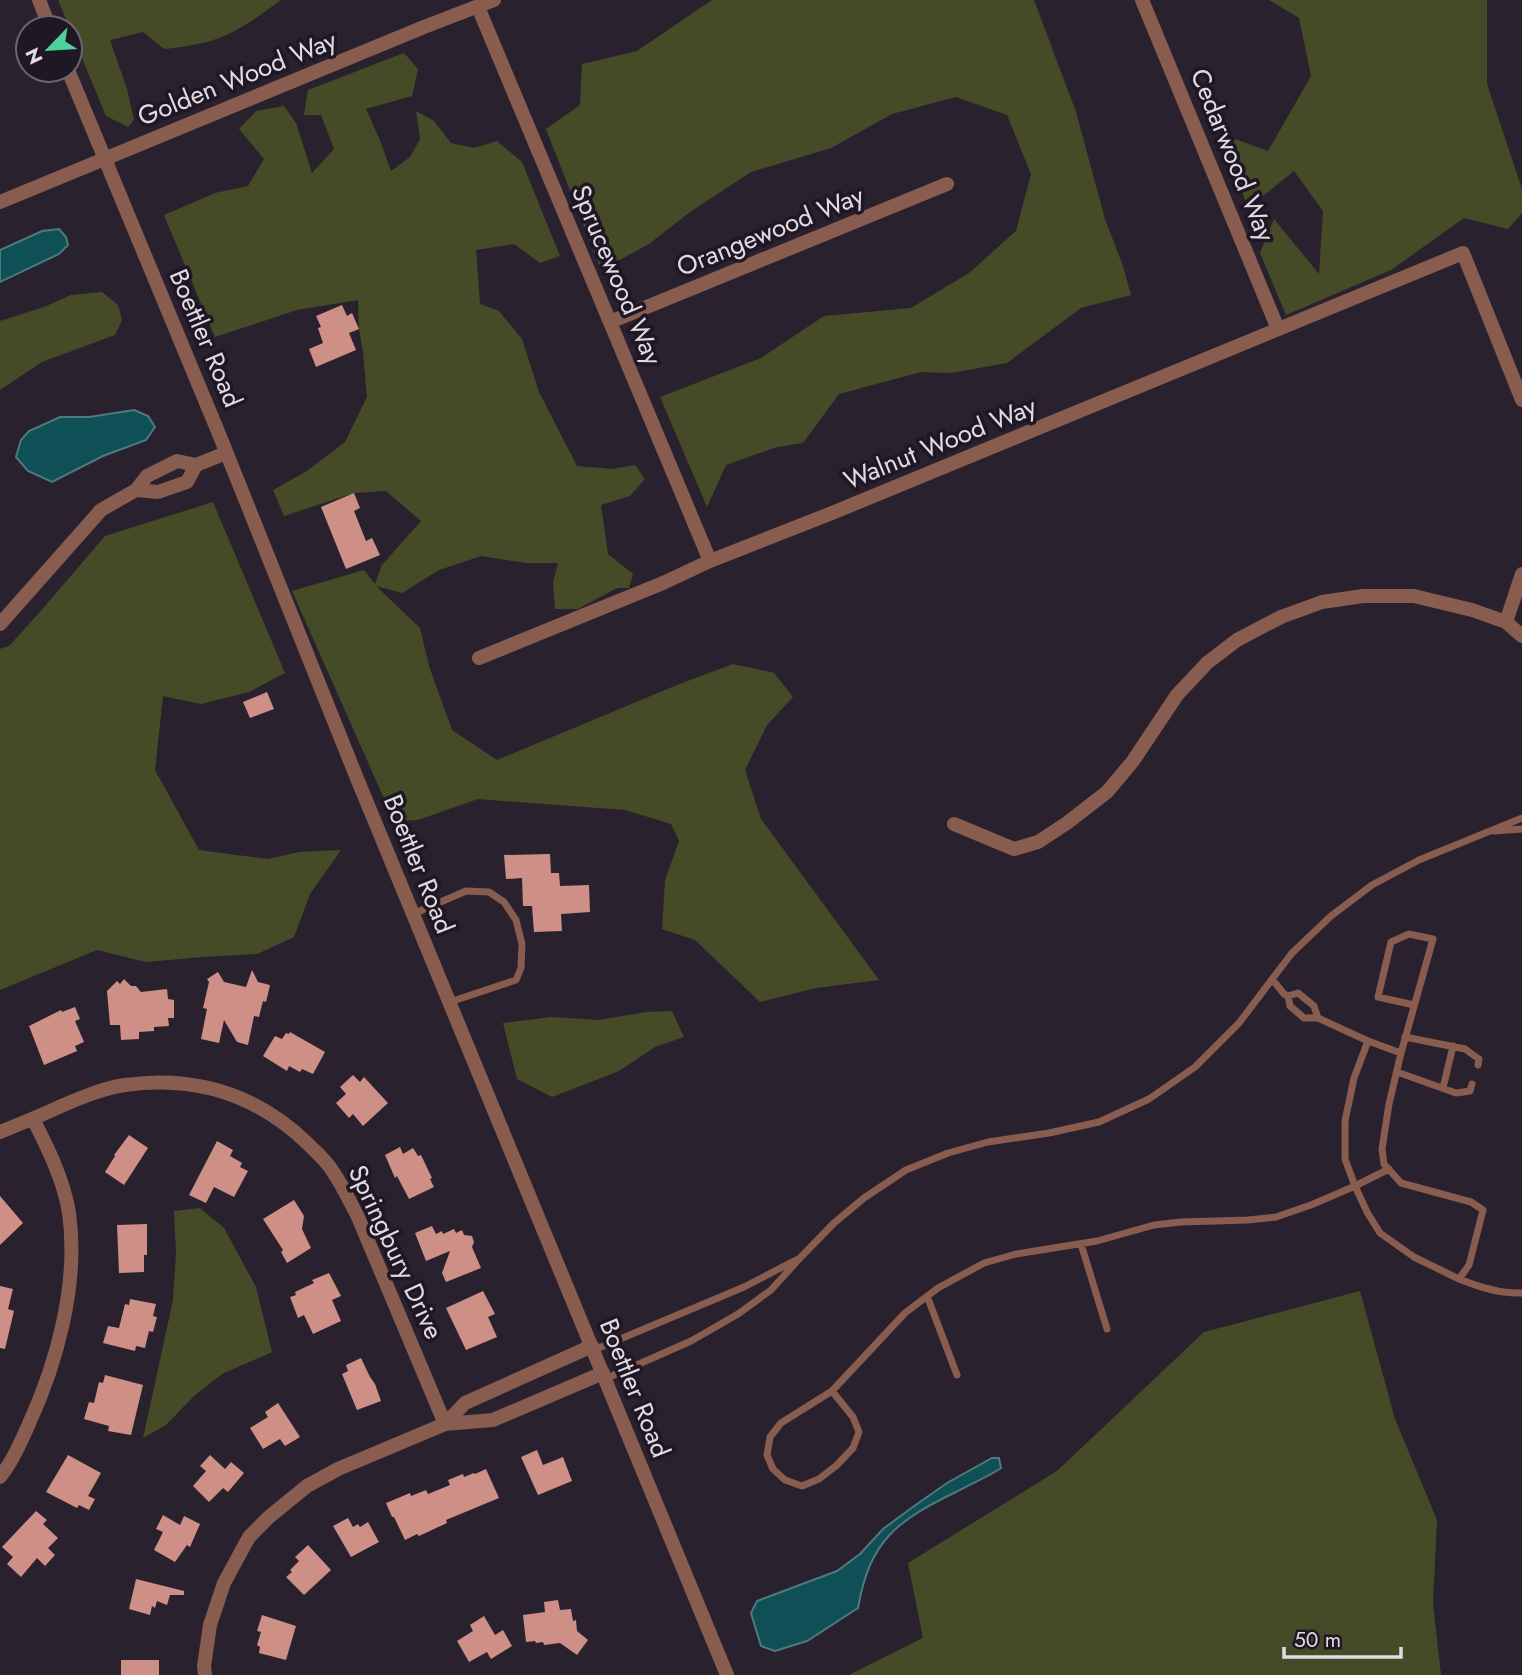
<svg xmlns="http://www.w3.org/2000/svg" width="1522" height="1675" font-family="Jost,sans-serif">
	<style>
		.green { fill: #464b27 }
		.water { fill: #0e5056; stroke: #4d7a81; stroke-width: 2 }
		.building { fill: #ce8f86 }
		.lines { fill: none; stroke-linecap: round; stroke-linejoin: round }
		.service { stroke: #885c4e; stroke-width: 7 }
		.minor { stroke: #885c4e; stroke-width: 14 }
		.tertiary { stroke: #885c4e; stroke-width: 14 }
		.labels { text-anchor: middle; stroke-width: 7; stroke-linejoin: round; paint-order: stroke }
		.street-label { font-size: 26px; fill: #e1dbe4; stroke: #201724 }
	</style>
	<rect width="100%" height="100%" fill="#2a212e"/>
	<!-- green -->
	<path class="green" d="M58,0H281C263,13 245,27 224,36C205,44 184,47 164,49L143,32L110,40L127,89L134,120L128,127L106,116Z
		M712,0H1034L1076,112L1105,219L1123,266L1131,295L1081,308L1007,363L951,373L921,372L839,394L803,443L777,447L726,465L707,507L660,397L761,358L824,316L911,308L969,273L1016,231L1031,174L1007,115L956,97L892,114L831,148L751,172L690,212L649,244L601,270L546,129L580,105L582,64L637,51Z
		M1269,0H1487V84L1522,189V213L1508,229L1464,218L1391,270L1286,315L1260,253L1274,219L1319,274L1323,211L1294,171L1248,208L1221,134L1268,151L1311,76L1299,18Z
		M404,53L418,69L412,96L366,109L381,143L391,171L410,157L420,139L416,111L434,121L451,143L474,148L497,141L522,162L560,256L540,263L514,244L476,250L480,304L499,311L522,339L539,392L577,466L612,469L635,465L645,479L630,496L601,505L608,554L633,574L629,588H617L578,609H555L553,582L558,563H526L481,556L439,570L402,593L376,586L420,628L429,666L452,730L497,760L677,685L733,664L774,673L793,697L767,725L745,770L761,819L879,980L816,988L760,1002L695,940L662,929L665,880L679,841L671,824L625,810L478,799L418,820L394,821L292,591L364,570L375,584L382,565L421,521L386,491L354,493L284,516L273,490L307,471L345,442L367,397L363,352L359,329L358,300L297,310L215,337L164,215L215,193L248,186L264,159L239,129L256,111L284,106L296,123L312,173L334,149L321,115H304L308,90Z
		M102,292L118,305L122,320L115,335L42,362L0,390V321L44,307L71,295Z
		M213,502L285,673L249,692L201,704L163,696L155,770L199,850L268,859L299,852L341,850L310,894L294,937L257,954L203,957L146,962L97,950L0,990V649L9,646L39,613L105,536Z
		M672,1011L684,1037L655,1047L619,1071L552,1097L517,1079L503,1023L551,1017L599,1020L646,1012Z
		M200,1208L224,1228L256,1287L272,1352L222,1374L194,1396L166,1425L143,1438L173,1300L176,1253L174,1211Z
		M1360,1291L1395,1419L1437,1520L1433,1603L1441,1675H849L923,1638L908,1563L1057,1471L1204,1332Z"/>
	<!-- water -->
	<path class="water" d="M59,229L66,237L68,245L59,254L0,282V250L42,231Z
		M134,410L148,416L155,427L146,440L103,456L52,482L28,471L16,457L21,440L29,431L60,417H89Z
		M992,1458H999L1001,1468C988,1477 972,1483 958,1491C898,1520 870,1539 858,1608L807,1641L775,1651L761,1646L751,1613L757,1601L837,1571L860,1554L883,1529L910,1509L947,1483Z"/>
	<!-- building -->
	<path class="building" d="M342,305L347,316L352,313L359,329L349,333L356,350L316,367L309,349L323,343L318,328L321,327L316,316Z
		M354,493L360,508L354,511L366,541L372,538L380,555L346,569L321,507Z
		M267,692L274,709L250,718L243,702Z
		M550,854L551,873H559L560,886L589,885L590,912L561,914L562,931L534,932L532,906H523L522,878L506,879L504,855Z
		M252,970L258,982L270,985L266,1002L263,1001L259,1017L254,1016L248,1045L237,1042L224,1020L219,1043L201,1039L207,1009L203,1008L209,982L207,979L218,972L224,982L246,987Z
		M124,979L131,986H136L141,992L167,989L168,999L174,1000V1018H168L169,1026L154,1027V1031L139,1032V1039L121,1040L120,1025H110L107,991L117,981L120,984Z
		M75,1007L80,1019L75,1021L84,1042L75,1046L77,1051L44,1065L29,1026L61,1010L62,1012Z
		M290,1032L325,1052L313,1074L302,1069L300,1072L289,1066L287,1071L263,1056L275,1036L282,1039L286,1033L289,1034Z
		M353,1075L360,1082L364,1077L388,1103L363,1126L353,1114L349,1118L336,1103L346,1094L340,1087Z
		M129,1135L148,1148L124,1185L105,1172L115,1156L114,1155Z
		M217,1141L233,1150L230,1156L242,1163L240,1167L248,1171L234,1197L214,1187L206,1203L189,1195Z
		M400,1147L403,1154L413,1148L418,1156L421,1155L432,1178L430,1179L434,1187L409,1199L397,1176L395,1178L385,1155Z
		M0,1196L23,1223L0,1245Z
		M294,1200L304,1216L302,1229L311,1248L287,1263L281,1252L283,1250L263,1219Z
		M147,1224V1255H144V1272L119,1273L117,1225Z
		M432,1226L436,1234L442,1231L443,1234L454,1229L456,1233L462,1230L464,1235L472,1236L474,1242L472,1247L481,1268L446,1282L442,1273L450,1251L426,1261L415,1233Z
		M329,1273L341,1296L332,1300L341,1321L313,1334L304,1315L298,1318L290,1297L296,1295L295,1292L314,1283L312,1280Z
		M0,1286L13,1289L8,1309L14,1311L5,1349L0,1348Z
		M483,1291L495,1314L488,1317L497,1337L466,1350L446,1308Z
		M130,1299L156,1304L153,1316L157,1317L153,1332L149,1331L145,1348L136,1346L135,1351L103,1343L108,1326L119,1328L125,1304L129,1305Z
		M361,1358L370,1377L375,1384L381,1401L357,1410L342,1374L348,1371L346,1365Z
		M105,1375L143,1385L131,1435L108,1431L109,1426L84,1419L89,1402L94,1403L99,1382L103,1383Z
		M278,1403L300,1437L285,1446L280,1439L263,1449L250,1428L268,1417L265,1412Z
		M537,1450L543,1465L563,1457L572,1481L538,1495L521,1457Z
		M68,1455L101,1473L88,1496L95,1499L89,1510L79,1505L77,1508L46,1492Z
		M210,1455L225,1469L231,1462L244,1473L228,1492L223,1488L209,1502L193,1486L206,1471L200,1466Z
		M486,1469L499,1498L446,1520L447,1523L419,1536L417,1534L405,1540L394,1517H392L386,1503L410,1493L411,1496L426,1490L428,1494L450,1485L448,1480L463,1474L464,1477L474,1473L475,1474Z
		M36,1511L47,1520L43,1524L58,1538L48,1548L55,1555L45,1566L37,1558L21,1577L7,1564L13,1557L2,1547Z
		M163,1515L180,1525L184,1516L200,1524L190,1547L187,1545L175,1562L154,1550L163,1532L156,1529Z
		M348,1518L353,1527L358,1524L360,1527L368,1522L379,1542L351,1557L333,1526Z
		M308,1545L331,1570L304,1595L286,1577L292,1572L290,1570L299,1561L295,1557Z
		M136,1579L184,1591V1595H170L167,1605L157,1601L155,1608L152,1606L150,1615L129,1609Z
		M558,1600L560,1610L571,1609L573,1621L576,1620L577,1631L588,1640L577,1655L560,1643L544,1645L543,1642L536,1643L535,1641L526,1642L523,1615L545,1612L544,1602Z
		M262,1615L296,1626L286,1660L259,1653L260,1647L257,1645L261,1632L257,1631Z
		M484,1616L495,1635L503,1630L512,1646L491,1659L487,1652L469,1662L457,1641L473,1631L470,1625Z
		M121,1660H159V1675H121Z"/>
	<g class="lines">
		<!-- service -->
		<path class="service" d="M1494,831L1522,829
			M413,914L466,891L489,892L504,902L516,920L522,944L521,968L516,980L450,1002
			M1272,979L1284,994L1288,996L1290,1006L1304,1018H1318L1314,1006L1298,993L1288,996
			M1318,1018L1368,1041L1401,1053L1389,1104L1382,1149L1384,1164L1401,1183L1471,1202L1483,1210L1469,1265L1459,1279L1414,1257L1380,1233L1367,1212L1355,1186L1345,1159V1121L1354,1078L1368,1041
			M1405,1037L1465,1049L1479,1059L1478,1065
			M1401,1053L1433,939L1409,934L1391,942L1378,997L1414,1005
			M1397,1072L1456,1093L1470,1091L1472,1084
			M1443,1088L1453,1046
			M1081,1244L1107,1329
			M1459,1279C1479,1287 1500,1294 1522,1293
			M927,1296L957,1375
			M594,1350L744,1287L796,1260
			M605,1379L691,1341L738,1314L771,1290L800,1258L834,1223L864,1198L906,1170L948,1153L988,1142L1049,1133L1099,1122L1149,1099L1195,1067L1239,1023L1292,953L1331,916L1372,885L1419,860L1522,818
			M832,1391L853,1417L859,1432L853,1448L837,1465L819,1479L802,1486L785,1480L773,1469L767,1455L770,1437L781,1423L832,1391L905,1313L938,1288L984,1263L1016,1254L1097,1241L1154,1225L1181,1222L1248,1220L1276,1217L1311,1205L1355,1186L1389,1169"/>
		<!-- minor -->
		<path class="minor" d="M1142,0L1278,329
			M478,7L710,561
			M0,202L424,27L494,0
			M610,322L947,184
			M136,490L158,492L187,482L196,465
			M1506,622L1522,574
			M0,624L101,510L136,490L147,476L177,461L196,465L226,453
			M479,658L663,583L710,561L832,513L1463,253L1522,400
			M954,824L1014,849L1038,842L1067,823L1107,792L1133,761L1177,695L1207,663L1237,640L1281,617L1322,602L1363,596H1414L1472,610L1506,622L1522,636
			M0,1132C20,1124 40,1116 59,1107C80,1098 103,1088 125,1085C196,1075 256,1094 307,1143C314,1150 323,1158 329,1166C341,1182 349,1200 358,1217L445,1424
			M445,1424L465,1403L592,1346
			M0,1477C12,1462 20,1444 28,1426C57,1363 79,1283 69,1213C64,1181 48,1148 33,1119
			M205,1675L204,1666L210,1625L224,1583L249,1537L269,1517L307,1486L338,1469L445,1424L493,1420L603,1373"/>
		<!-- tertiary -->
		<path class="tertiary" d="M39,0L50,28
			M68,70L219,434L356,776L727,1675"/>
	</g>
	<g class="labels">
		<!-- street labels -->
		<g class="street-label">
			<text transform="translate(237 78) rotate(-22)" y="9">Golden Wood Way</text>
			<text transform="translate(1233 155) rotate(68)" y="9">Cedarwood Way</text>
			<text transform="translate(770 231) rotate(-22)" y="9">Orangewood Way</text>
			<text transform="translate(617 275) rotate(67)" y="9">Sprucewood Way</text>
			<text transform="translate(206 338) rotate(67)" y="9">Boettler Road</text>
			<text transform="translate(940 443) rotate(-22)" y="9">Walnut Wood Way</text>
			<text transform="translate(419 864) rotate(68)" y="9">Boettler Road</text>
			<text transform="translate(396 1252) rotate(65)" y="9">Springbury Drive</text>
			<text transform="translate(635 1388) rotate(68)" y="9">Boettler Road</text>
		</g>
	</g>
	<!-- north arrow -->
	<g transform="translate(49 49) rotate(245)"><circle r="33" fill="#201724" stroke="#6d6571" stroke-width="2"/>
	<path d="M0-5L12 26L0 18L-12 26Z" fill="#4dd39a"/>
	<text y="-10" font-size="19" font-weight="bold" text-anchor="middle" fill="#e1dbe4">N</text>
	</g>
	<!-- scale -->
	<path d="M1284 1647v10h117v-10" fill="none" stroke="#e1dbe4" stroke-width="3.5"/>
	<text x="1294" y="1647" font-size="21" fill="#e1dbe4" stroke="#201724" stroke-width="5" paint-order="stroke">50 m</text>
</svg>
